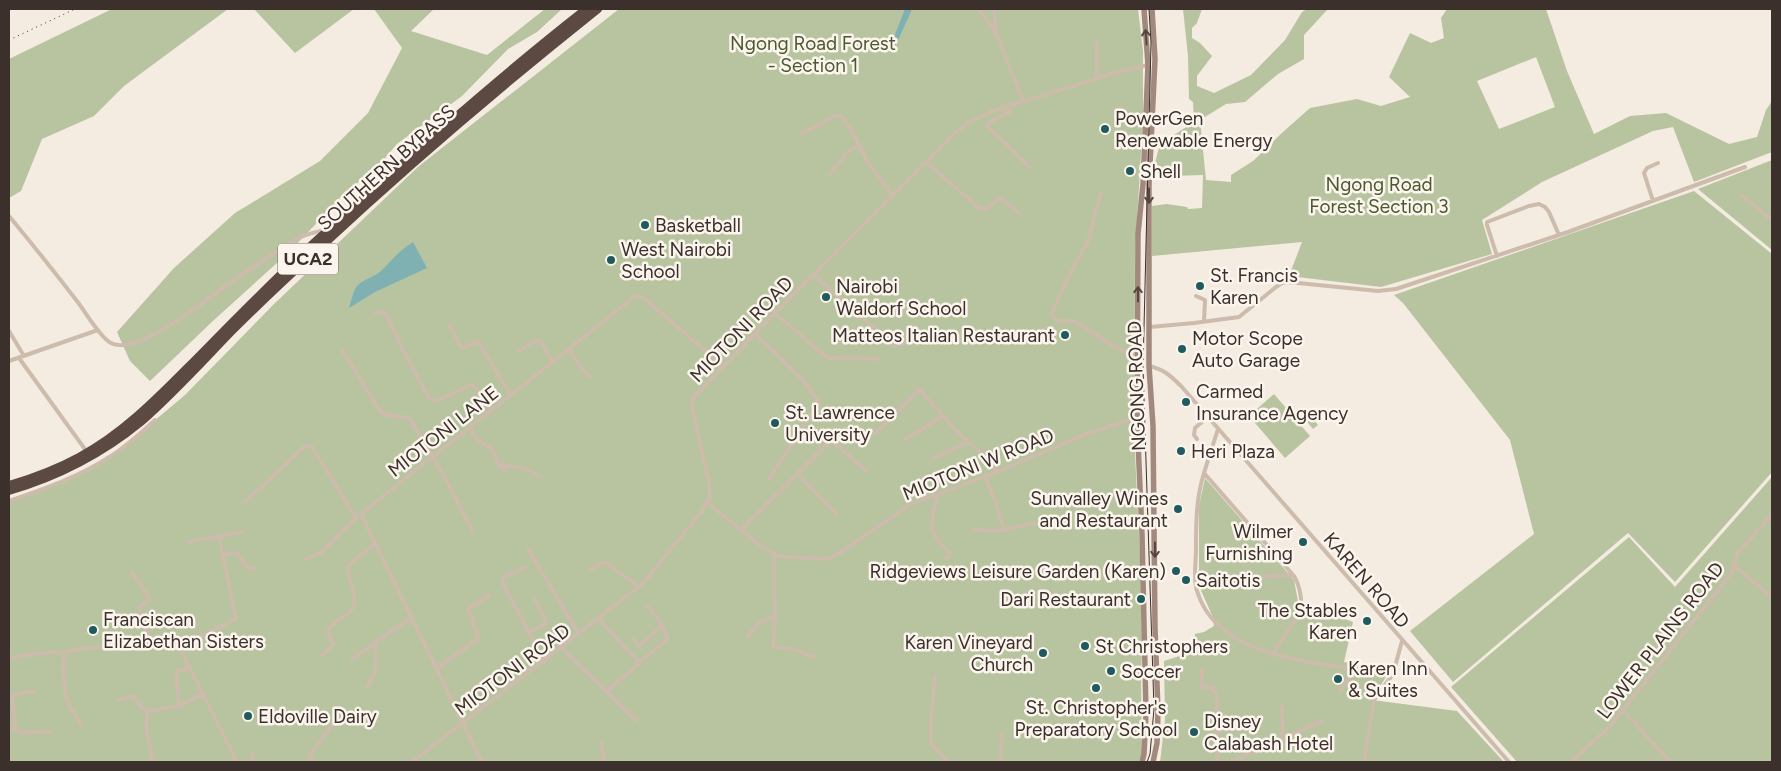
<svg xmlns="http://www.w3.org/2000/svg" width="1781" height="771" font-family="Figtree,sans-serif">
	<style>
		.green { fill: #b8c4a0; fill-rule: evenodd }
		.water { fill: #7fb0b2 }
		.lines { fill: none; stroke-linecap: round; stroke-linejoin: round }
		.street { stroke: #cdbbac; stroke-width: 4 }
		.secondary { stroke: #a18a7d; stroke-width: 5.5 }
		.highway { stroke: #5c4a42; stroke-width: 8 }
		.tram { stroke: #3b302b; stroke-width: 1 }
		.rail { stroke: #3b302b; stroke-width: 1; stroke-dasharray: 1 4; stroke-linecap: butt }
		.oneway { stroke: #544640 }
		.poi-dot { fill: #1f5a5e; stroke: #fbf5ee; stroke-width: 2 }
		.labels { text-anchor: middle; stroke-width: 5; stroke-linejoin: round; paint-order: stroke }
		.shield { fill: #fbf5ee; stroke: #756b66; stroke-width: 1 }
		.shield-label { font-size: 18px; font-weight: bold; fill: #3b302b }
		.park-label { font-size: 19px; fill: #4a5a2e; stroke: #fbf5ee }
		.poi-label { font-size: 19px; fill: #3b302b; stroke: #fbf5ee; text-anchor: start }
		.street-label { font-size: 19px; fill: #3b302b; stroke: #fbf5ee }
	</style>
	<rect width="100%" height="100%" fill="#f4ebe1"/>
	<!-- green -->
	<path class="green" d="M112,9H228L124,86L94,116L42,139L21,191L9,198V59Z
		M254,9H354L295,53Z
		M374,9H434L411,31L487,55L545,9H562L537,32L508,49L462,96L397,144L375,170L344,193L333,206L289,252L214,320L150,381L130,361L117,332L174,268L235,213L320,161L368,113L402,48Z
		M619,9H1138L1143,51V121L1135,253L1134,433L1140,557L1142,648L1141,678L1142,753L1139,762H9V500L63,483L106,459L154,421L185,395L273,305L419,166Z
		M1183,9H1202L1197,23L1192,28V38L1200,43L1212,56L1197,76V86L1214,93L1251,75L1285,40L1302,12L1307,9H1328L1304,35V59L1278,74L1245,102L1226,104L1200,120L1206,180L1231,182V175L1253,161L1283,132L1310,108L1357,99L1381,106L1410,97L1389,77L1410,33L1431,43L1444,38L1441,18L1447,9H1546L1567,71L1594,134L1630,116L1666,113L1729,144L1757,137L1766,110L1772,101V152L1694,182L1673,127L1653,131L1542,182L1482,220L1492,254L1381,287L1289,276L1302,242L1152,256V206L1167,204L1187,207L1188,209L1202,208L1203,175L1169,176L1152,174L1160,144L1194,122L1193,102L1189,99L1188,56ZM1536,57L1555,107L1499,129L1477,81Z
		M1772,160V250L1698,189Z
		M1694,191L1772,254V472L1675,582L1628,533L1453,682L1410,631L1534,534L1510,440L1403,303L1394,295Z
		M1274,394L1310,436L1285,458L1249,416Z
		M1309,414L1318,425L1313,429L1304,418Z
		M1772,477V762H1517L1451,687L1629,537L1675,587Z
		M1205,478L1294,580L1299,607L1321,610L1353,622L1344,662L1390,670L1372,700L1457,711L1504,762H1160L1165,720L1164,661L1192,652L1195,634L1204,632L1214,626L1212,615L1199,586V506Z"/>
	<!-- water -->
	<path class="water" d="M905,9H912L910,14L893,51L889,50Z
		M413,242L427,268L375,292L349,308C351,302 353,291 357,286C364,279 374,277 381,271C392,260 400,250 413,242Z"/>
	<g class="lines">
		<!-- street -->
		<path class="street" d="M979,9L997,36L1023,101
			M994,9L997,36
			M1097,79V41
			M1009,106V113L991,121L987,126L1030,167
			M801,134L835,116H841L849,126L867,161L893,196
			M926,162L979,208L987,209L998,199L1001,198L1020,214
			M830,174L847,153L858,145
			M1101,193L1088,241L1066,282L1051,315L1058,321H1074L1115,347L1138,358
			M1742,196L1772,220
			M1653,201L1644,173L1647,168L1658,163
			M9,216C33,245 57,275 80,305C86,314 102,339 111,343C137,357 209,297 230,283C252,267 274,253 297,239C305,234 316,232 325,230
			M1497,256L1487,225V222L1529,206L1539,204L1545,207L1549,212L1559,235
			M814,275L893,345L898,346L920,336
			M1196,296L1205,300L1204,321
			M775,313L825,356L831,358L878,359
			M376,314L381,312L386,314L402,348L429,398L433,400H439L472,384L493,411
			M449,324L462,348L476,342L479,343L511,396
			M1150,327L1194,323L1239,317L1276,287L1282,283L1288,282L1378,291L1396,289L1568,232L1745,167
			M9,331L24,356
			M755,334L803,380L819,403L768,480
			M342,350L380,411C389,419 401,414 410,419L444,476L473,532
			M569,350L583,371L590,377
			M518,351L538,340L541,342L553,363
			M19,358L87,452
			M9,361L98,330
			M1149,366C1163,369 1170,375 1181,386L1509,762
			M469,428L478,440L492,449L498,464L505,471
			M1218,429L1204,473L1294,576C1300,586 1303,602 1300,613L1272,655
			M875,434L919,389L961,436L986,456L997,472
			M1197,439L1194,435L1195,428L1204,420L1206,415
			M904,440L943,416
			M932,459L968,442
			M498,464L526,469L541,477
			M1204,473C1196,498 1196,523 1196,549C1196,562 1193,578 1197,591C1218,663 1332,664 1393,674
			M798,474L836,513
			M985,477L995,501L1004,530L1034,523
			M938,494L933,512L932,531L941,545L950,553L949,557L946,558
			M9,501C44,489 79,477 111,456C127,446 141,433 155,420
			M245,502L304,447L308,445L312,447L356,518
			M708,503L759,545L778,556L824,559L830,558L841,552L909,505L997,472L1079,437L1122,422L1137,418
			M974,529L988,531L1004,530
			M741,530L831,440L867,471
			M188,542L241,532
			M528,549L579,634
			M222,555L237,553L248,568L254,569
			M774,555L775,621L773,645L775,647L793,649L815,657
			M304,560L322,552L357,517
			M1734,566L1772,597
			M526,567L504,577L502,581L544,662
			M590,570L602,563H606L639,587
			M132,572L150,599L139,608L150,640
			M1244,572L1256,577L1293,575
			M646,605L657,617L662,626
			M599,619L640,663
			M529,632L544,625L546,622L535,599
			M747,637L760,622L774,617
			M179,647L236,619L219,537
			M562,648L636,720
			M64,652C64,669 62,692 70,707C73,713 78,717 81,724
			M322,655L333,645L328,632C332,619 350,618 354,604C357,590 345,579 349,565L375,543
			M9,658L40,653L64,652L159,638C176,639 178,644 185,658L237,762
			M352,659L412,617
			M437,668L479,638L468,609L489,595
			M1202,670V686L1204,688L1212,687L1217,696V762
			M935,677L931,718V744L948,762
			M366,688C377,673 377,662 375,643
			M607,691L668,638L662,626L639,646L634,639
			M1340,691L1356,669
			M119,700L128,697H134L142,708L148,711L179,706L203,694
			M179,706L176,672L177,670H184L189,666
			M1282,707L1283,739
			M1623,710L1670,762
			M148,711L146,726L153,762
			M16,729L12,699L13,695L34,691
			M9,730L16,729L21,733L51,731
			M1217,730L1234,729
			M252,754L254,762
			M313,762L309,756L334,722
			M412,762L636,589L645,581L702,511L710,497L709,484L692,406L693,398L775,313L953,135L970,121L993,111L1114,73L1148,65
			M482,762L361,514L634,297L638,296L645,299L723,366
			M600,762L604,758L601,743
			M1000,762L1002,733
			M1231,762L1322,721
			M1364,762L1374,700L1393,674L1402,641
			M1571,762L1610,726L1727,579L1733,570L1736,555L1772,514"/>
		<!-- secondary -->
		<path class="secondary" d="M1152,9L1155,59L1149,185V366L1153,426L1155,628L1158,711L1157,743L1153,762
			M1142,762L1144,754L1146,713L1142,534L1137,418L1138,234L1143,184L1148,65L1144,9"/>
		<!-- highway -->
		<path class="highway" d="M9,485C33,478 57,469 79,457C126,432 163,392 200,355C239,315 278,276 319,238C406,160 494,81 586,9
			M9,491C57,477 102,454 141,422C173,394 202,362 231,332C261,302 292,273 323,245C412,162 504,84 598,9"/>
		<!-- tram -->
		<path class="tram" d="M1147,762L1150,754L1154,709L1143,368L1151,43L1149,9"/>
		<!-- rail -->
		<path class="rail" d="M9,40L75,9"/>
	</g>
	<!-- one-way arrows -->
	<defs><path id="oneway-shaft" d="M-6 0H5M1.5-3L5.5 0L1.5 3" fill="none" stroke-width="1.6" stroke-linecap="round" stroke-linejoin="round" transform="scale(1.25)"/></defs>
	<g class="oneway">
		<use href="#oneway-shaft" transform="translate(1146 37) rotate(-94)"/>
		<use href="#oneway-shaft" transform="translate(1149 196) rotate(90)"/>
		<use href="#oneway-shaft" transform="translate(1138 294) rotate(-90)"/>
		<use href="#oneway-shaft" transform="translate(1155 550) rotate(90)"/>
	</g>
	<!-- markers -->
	<g class="poi-dot">
		<circle cx="1105" cy="129" r="5"/>
		<circle cx="1130" cy="171" r="5"/>
		<circle cx="645" cy="225" r="5"/>
		<circle cx="611" cy="260" r="5"/>
		<circle cx="1200" cy="286" r="5"/>
		<circle cx="826" cy="297" r="5"/>
		<circle cx="1065" cy="335" r="5"/>
		<circle cx="1182" cy="349" r="5"/>
		<circle cx="1186" cy="402" r="5"/>
		<circle cx="775" cy="423" r="5"/>
		<circle cx="1181" cy="451" r="5"/>
		<circle cx="1178" cy="509" r="5"/>
		<circle cx="1303" cy="542" r="5"/>
		<circle cx="1176" cy="571" r="5"/>
		<circle cx="1186" cy="580" r="5"/>
		<circle cx="1141" cy="599" r="5"/>
		<circle cx="1367" cy="621" r="5"/>
		<circle cx="93" cy="630" r="5"/>
		<circle cx="1085" cy="646" r="5"/>
		<circle cx="1043" cy="653" r="5"/>
		<circle cx="1111" cy="671" r="5"/>
		<circle cx="1338" cy="679" r="5"/>
		<circle cx="1096" cy="688" r="5"/>
		<circle cx="248" cy="716" r="5"/>
		<circle cx="1194" cy="732" r="5"/>
	</g>
	<g class="labels">
		<!-- shield labels -->
		<rect class="shield" x="278" y="243.5" width="60" height="31" rx="4"/>
		<g class="shield-label">
			<text x="308" y="265">UCA2</text>
		</g>
		<!-- park labels -->
		<g class="park-label">
			<text x="813" y="50">Ngong Road Forest<tspan x="813" dy="22">- Section 1</tspan></text>
			<text x="1379" y="191">Ngong Road<tspan x="1379" dy="22">Forest Section 3</tspan></text>
		</g>
		<!-- poi labels -->
		<g class="poi-label">
			<text x="1115" y="125">PowerGen<tspan x="1115" dy="22">Renewable Energy</tspan></text>
			<text x="1140" y="178">Shell</text>
			<text x="655" y="232">Basketball</text>
			<text x="621" y="256">West Nairobi<tspan x="621" dy="22">School</tspan></text>
			<text x="1210" y="282">St. Francis<tspan x="1210" dy="22">Karen</tspan></text>
			<text x="836" y="293">Nairobi<tspan x="836" dy="22">Waldorf School</tspan></text>
			<text x="1055" y="342" text-anchor="end">Matteos Italian Restaurant</text>
			<text x="1192" y="345">Motor Scope<tspan x="1192" dy="22">Auto Garage</tspan></text>
			<text x="1196" y="398">Carmed<tspan x="1196" dy="22">Insurance Agency</tspan></text>
			<text x="785" y="419">St. Lawrence<tspan x="785" dy="22">University</tspan></text>
			<text x="1191" y="458">Heri Plaza</text>
			<text x="1168" y="505" text-anchor="end">Sunvalley Wines<tspan x="1168" dy="22">and Restaurant</tspan></text>
			<text x="1293" y="538" text-anchor="end">Wilmer<tspan x="1293" dy="22">Furnishing</tspan></text>
			<text x="1166" y="578" text-anchor="end">Ridgeviews Leisure Garden (Karen)</text>
			<text x="1196" y="587">Saitotis</text>
			<text x="1131" y="606" text-anchor="end">Dari Restaurant</text>
			<text x="1357" y="617" text-anchor="end">The Stables<tspan x="1357" dy="22">Karen</tspan></text>
			<text x="103" y="626">Franciscan<tspan x="103" dy="22">Elizabethan Sisters</tspan></text>
			<text x="1033" y="649" text-anchor="end">Karen Vineyard<tspan x="1033" dy="22">Church</tspan></text>
			<text x="1095" y="653">St Christophers</text>
			<text x="1348" y="675">Karen Inn<tspan x="1348" dy="22">&amp; Suites</tspan></text>
			<text x="1121" y="678">Soccer</text>
			<text x="1096" y="714" text-anchor="middle">St. Christopher's<tspan x="1096" dy="22">Preparatory School</tspan></text>
			<text x="258" y="723">Eldoville Dairy</text>
			<text x="1204" y="728">Disney<tspan x="1204" dy="22">Calabash Hotel</tspan></text>
		</g>
		<!-- street labels -->
		<g class="street-label">
			<text transform="translate(386 167) rotate(-42)" y="7">SOUTHERN BYPASS</text>
			<text transform="translate(741 329) rotate(-46)" y="7">MIOTONI ROAD</text>
			<text transform="translate(1136 386) rotate(-92)" y="7">NGONG ROAD</text>
			<text transform="translate(443 431) rotate(-38)" y="7">MIOTONI LANE</text>
			<text transform="translate(978 464) rotate(-22)" y="7">MIOTONI W ROAD</text>
			<text transform="translate(1367 580) rotate(49)" y="7">KAREN ROAD</text>
			<text transform="translate(1660 640) rotate(-52)" y="7">LOWER PLAINS ROAD</text>
			<text transform="translate(512 669) rotate(-37)" y="7">MIOTONI ROAD</text>
		</g>
	</g>
	<!-- border -->
	<rect width="1781" height="771" fill="none" stroke="#3b302b" stroke-width="20"/>
</svg>
